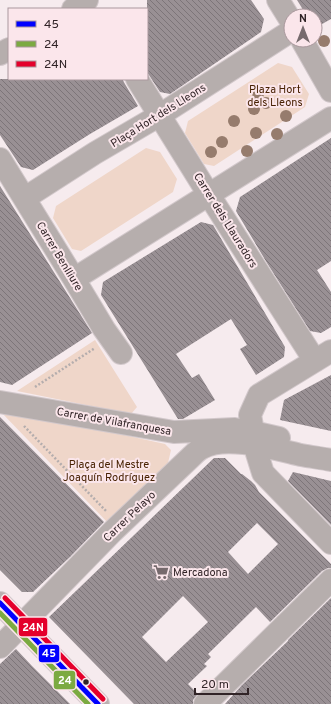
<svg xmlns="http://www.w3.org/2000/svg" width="331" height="704" font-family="Overpass,sans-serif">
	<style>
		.park { fill: #efd6c9 }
		.building { fill: url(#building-back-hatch); fill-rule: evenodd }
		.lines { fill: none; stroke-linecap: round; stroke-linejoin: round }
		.minor-casing { stroke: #d2c8cb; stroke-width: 24 }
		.major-casing { stroke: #d2c8cb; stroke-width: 24 }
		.path { stroke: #b4adad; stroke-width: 2.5; stroke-dasharray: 2 2; stroke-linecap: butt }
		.minor { stroke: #b6aead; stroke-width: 22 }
		.major { stroke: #bab0b0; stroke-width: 22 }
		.bus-1-casing { stroke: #fbe6eb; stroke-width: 8 }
		.bus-2-casing { stroke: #fbe6eb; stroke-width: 8 }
		.bus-3-casing { stroke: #fbe6eb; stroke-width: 8 }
		.bus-1 { stroke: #00f; stroke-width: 5 }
		.bus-2 { stroke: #7baa41; stroke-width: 5 }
		.bus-3 { stroke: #e4002b; stroke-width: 5 }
		.tree { fill: #967c6d }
		.bus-dot { fill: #312427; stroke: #fbe6eb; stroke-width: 1.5 }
		.labels { text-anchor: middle; stroke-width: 4; stroke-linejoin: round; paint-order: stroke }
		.park-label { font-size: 11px; fill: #482203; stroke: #fbe6eb }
		.street-label { font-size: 11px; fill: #312427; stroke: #fbe6eb }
		.poi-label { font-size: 11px; fill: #312427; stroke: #fbe6eb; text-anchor: start }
		.line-badge { stroke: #fbe6eb; stroke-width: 1.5 }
		.badge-label { font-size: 11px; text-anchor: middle; font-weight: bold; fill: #fff }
	</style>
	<defs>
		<pattern id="building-back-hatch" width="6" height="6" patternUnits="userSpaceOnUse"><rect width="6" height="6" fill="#999094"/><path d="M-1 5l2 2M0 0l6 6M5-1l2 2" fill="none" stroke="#7d7579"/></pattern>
	</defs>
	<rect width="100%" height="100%" fill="#f6ebee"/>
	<!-- park -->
	<path class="park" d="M278,63L292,67L309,94L305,107L214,166L204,164L185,133L188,121Z
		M146,148L160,152L177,179L173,192L81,251L72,249L53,218L56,206Z
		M95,340L137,407L131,414L17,391Z
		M0,408L165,444L171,450L168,463L109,524L0,411Z"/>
	<!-- building -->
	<path class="building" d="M147,0H251L264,19L261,32L170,94L160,92L147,72Z
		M297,0H331V19L315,28V16H307Z
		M0,79H122L138,106L90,134L33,170L21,167L0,135Z
		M331,138V261L317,270L331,292V327L321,333L310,331L267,263L236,211L240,197Z
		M0,186L92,333L12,385L0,382Z
		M201,222L213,225L285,347L284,357L256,375L240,349L247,345L231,319L176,354L192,378L199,374L215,400L183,419H178L101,295L103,282Z
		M331,375V431L280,420L284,400Z
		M0,417L104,522L70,557L33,592H22L0,570Z
		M214,458H225L241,474H242L251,481L255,485L259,492L331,564V568H328L322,571L270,622L256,607L208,654L211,657L204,664L207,666L188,684L198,694L193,700V704H134L49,617ZM257,523L278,544L248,574L228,552ZM183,596L208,622L166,662L142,637Z
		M293,472L331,481V525L288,481Z
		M331,598V704H225L242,685L288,641V640Z
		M16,649L32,666L70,704H0V664Z"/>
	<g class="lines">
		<defs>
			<path id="minor" d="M278,0L291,21
				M73,9L87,0
				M302,40L331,91
				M0,54L9,49
				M137,79L209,195L315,361
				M0,159L74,279L104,329L121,353
				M25,198L95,153L160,115L291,31
				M74,279L331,118
				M0,402L174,432L235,429
				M279,438L257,433L253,431L250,415L259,395L331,351
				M254,444L263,473L331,543
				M0,647L113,531L192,456C195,453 198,450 202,448C226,434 275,449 301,455C311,457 321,458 331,460
				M205,704L331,580"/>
			<path id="major" d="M0,603L98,704"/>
		</defs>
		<!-- minor casing -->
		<use href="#minor" class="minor-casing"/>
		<!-- major casing -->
		<use href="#major" class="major-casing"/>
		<!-- path -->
		<path class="path" d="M35,387L95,348
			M24,426L107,512"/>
		<!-- minor -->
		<use href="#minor" class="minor"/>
		<!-- major -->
		<use href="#major" class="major"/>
		<defs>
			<path id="bus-1" d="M0,603L98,704"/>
			<path id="bus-2" d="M0,613L88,704"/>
			<path id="bus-3" d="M5,598L103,699"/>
		</defs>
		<!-- bus-1 casing -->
		<use href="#bus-1" class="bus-1-casing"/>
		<!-- bus-2 casing -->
		<use href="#bus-2" class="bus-2-casing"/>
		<!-- bus-3 casing -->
		<use href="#bus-3" class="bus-3-casing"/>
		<!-- bus-1 -->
		<use href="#bus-1" class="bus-1"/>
		<!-- bus-2 -->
		<use href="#bus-2" class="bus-2"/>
		<!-- bus-3 -->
		<use href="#bus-3" class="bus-3"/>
	</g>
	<!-- trees -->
	<g class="tree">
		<circle cx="324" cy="41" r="6"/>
		<circle cx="258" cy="94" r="6"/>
		<circle cx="266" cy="103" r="6"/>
		<circle cx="254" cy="109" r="6"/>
		<circle cx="286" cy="116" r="6"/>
		<circle cx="234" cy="121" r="6"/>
		<circle cx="256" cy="133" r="6"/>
		<circle cx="277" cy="134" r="6"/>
		<circle cx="222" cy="142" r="6"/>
		<circle cx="247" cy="151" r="6"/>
		<circle cx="211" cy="152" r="6"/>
	</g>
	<!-- icons -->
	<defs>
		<symbol id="supermarket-bare" viewBox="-9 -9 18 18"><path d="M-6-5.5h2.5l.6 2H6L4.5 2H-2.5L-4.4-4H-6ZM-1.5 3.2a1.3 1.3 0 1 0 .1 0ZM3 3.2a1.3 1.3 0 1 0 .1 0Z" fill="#766a6d" stroke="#fbe6eb" stroke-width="2.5" paint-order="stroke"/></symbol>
	</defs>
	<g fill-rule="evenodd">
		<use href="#supermarket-bare" x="150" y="561" width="22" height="22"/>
	</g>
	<!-- markers -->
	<circle class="bus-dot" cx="86" cy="682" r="3.5"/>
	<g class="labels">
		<!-- park labels -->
		<g class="park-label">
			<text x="275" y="93">Plaza Hort<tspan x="275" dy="13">dels Lleons</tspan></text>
			<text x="109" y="468">Plaça del Mestre<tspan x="109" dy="13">Joaquín Rodríguez</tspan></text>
		</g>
		<!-- street labels -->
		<g class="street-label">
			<text transform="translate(158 115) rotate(-32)" y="4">Plaça Hort dels Lleons</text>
			<text transform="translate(226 220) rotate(58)" y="4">Carrer dels Llauradors</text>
			<text transform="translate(60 256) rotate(59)" y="4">Carrer Benlliure</text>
			<text transform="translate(114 421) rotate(10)" y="4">Carrer de Vilafranquesa</text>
			<text transform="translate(129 516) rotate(-44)" y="4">Carrer Pelayo</text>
		</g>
		<!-- poi labels -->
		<g class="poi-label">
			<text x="173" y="576">Mercadona</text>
		</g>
	</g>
	<g class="line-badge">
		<rect x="18" y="617" width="30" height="20" rx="4" fill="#e4002b"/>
		<rect x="38" y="644" width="22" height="19" rx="4" fill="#00f"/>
		<rect x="53" y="670" width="23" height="20" rx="4" fill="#7baa41"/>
	</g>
	<g class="badge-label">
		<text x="33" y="631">24N</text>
		<text x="49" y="657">45</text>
		<text x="65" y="684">24</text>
	</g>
	<!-- legend -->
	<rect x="8" y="8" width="140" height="72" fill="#fbe6eb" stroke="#aa989d"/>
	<rect x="16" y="21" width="20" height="6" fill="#0000ff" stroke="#aa989d"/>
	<text x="44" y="28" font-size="12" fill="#312427">45</text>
	<rect x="16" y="41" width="20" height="6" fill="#7baa41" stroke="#aa989d"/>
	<text x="44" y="48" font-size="12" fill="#312427">24</text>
	<rect x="16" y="61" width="20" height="6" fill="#e4002b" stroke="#aa989d"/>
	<text x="44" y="68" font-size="12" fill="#312427">24N</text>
	<!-- north arrow -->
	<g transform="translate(303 28)"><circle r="19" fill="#fbe6eb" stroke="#aa989d"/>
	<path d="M0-3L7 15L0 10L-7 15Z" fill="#766a6d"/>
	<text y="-6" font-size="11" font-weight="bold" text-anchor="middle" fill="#312427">N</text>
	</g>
	<!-- scale -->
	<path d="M195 688v6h53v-6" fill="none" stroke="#312427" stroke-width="2"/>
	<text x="201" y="688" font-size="12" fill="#312427" stroke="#fbe6eb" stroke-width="3" paint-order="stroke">20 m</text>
</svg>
